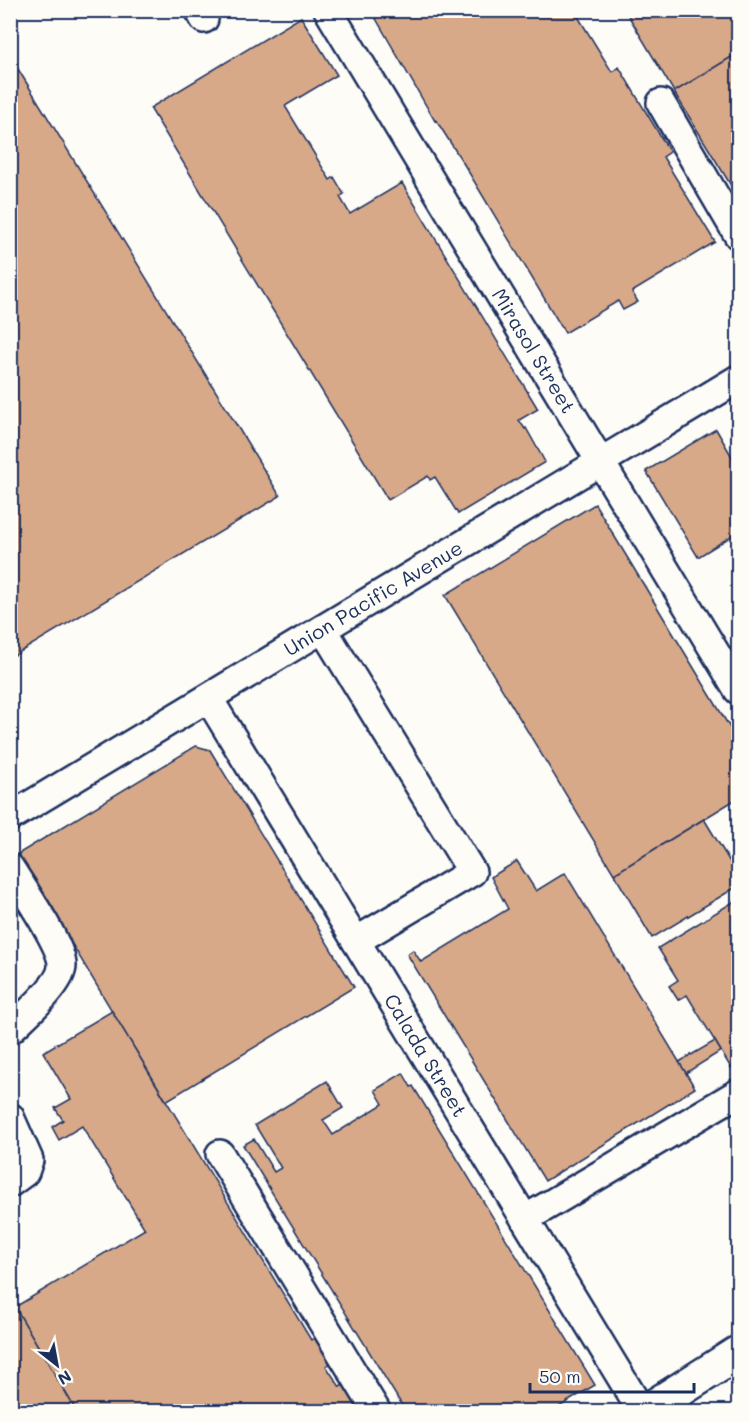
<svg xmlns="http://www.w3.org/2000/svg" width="749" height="1422" font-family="Mali,sans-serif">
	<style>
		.building { fill: #d7a989; stroke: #1b2f5e; stroke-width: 1.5 }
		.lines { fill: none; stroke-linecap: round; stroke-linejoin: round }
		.minor-casing { stroke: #1b2f5e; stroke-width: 32 }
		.major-casing { stroke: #1b2f5e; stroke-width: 38 }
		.minor { stroke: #fdfcf7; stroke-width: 27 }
		.major { stroke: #fdfcf7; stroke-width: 33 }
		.labels { text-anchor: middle; stroke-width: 6; stroke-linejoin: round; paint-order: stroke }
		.street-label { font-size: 20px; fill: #1b2f5e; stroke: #fdfcf7 }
	</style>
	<rect width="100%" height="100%" fill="#fdfcf7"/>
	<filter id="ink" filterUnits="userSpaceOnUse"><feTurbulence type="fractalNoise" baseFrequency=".0167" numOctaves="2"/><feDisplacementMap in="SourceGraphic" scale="12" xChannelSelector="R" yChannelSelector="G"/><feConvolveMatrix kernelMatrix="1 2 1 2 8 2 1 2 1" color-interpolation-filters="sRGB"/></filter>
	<g filter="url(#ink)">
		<!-- building -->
		<path class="building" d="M371,10H574L612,72L619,67L670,152L663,157L715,242L632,292L638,302L623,310L618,301L565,333L462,161L436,120L435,121Z
			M625,10H738V53L674,92Z
			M301,17L337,75L285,106L330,180L334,177L344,194L340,197L350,214L402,183L538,409L519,420L525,429L526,428L545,462L458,514L435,477L430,480L428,476L388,500L150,108Z
			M738,53V197L674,92Z
			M10,56L280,496L10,658Z
			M716,429L738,467V532L698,557L646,471Z
			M595,504L738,741V798L614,874L445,595Z
			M196,746L210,750L354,987L166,1101L18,854Z
			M704,819L738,875V886L652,938L614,874Z
			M517,861L536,891L565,873L695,1088L545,1181L407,954L413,950L421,962L508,909L491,877Z
			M738,899V1063L731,1068L687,995L678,1000L669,986L678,980L658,948Z
			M112,1011L311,1340L319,1335L334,1361L326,1366L340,1387L347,1383L365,1412H77L15,1307L145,1229L82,1126L59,1140L52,1127L63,1120L55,1108L71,1099L43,1052Z
			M715,1041L721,1051L686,1073L679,1062Z
			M403,1073L411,1087L413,1086L595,1385L551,1412H406L243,1145L254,1139L274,1172L281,1168L255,1125L327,1081L343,1108L323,1120L333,1135L383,1104L375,1090Z
			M10,1301L15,1307L77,1412H10Z"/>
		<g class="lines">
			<defs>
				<g id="minor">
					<path d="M199,10L204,19"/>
					<path id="s1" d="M328,10L738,690"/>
					<path d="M661,103L738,235"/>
					<path d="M323,629L472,872L356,941"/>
					<path id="s2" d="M209,699L642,1412"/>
					<path id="s3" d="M10,817L738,379"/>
					<path d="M10,868C22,887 63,947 62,966C62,984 23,1017 10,1030"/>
					<path d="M10,1117L29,1160L25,1172L10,1183"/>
					<path d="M220,1154L377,1412"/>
					<path d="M525,1219L738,1093"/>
				</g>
				<path id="major" d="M645,1412L738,1353"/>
			</defs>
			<!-- minor casing -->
			<use href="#minor" class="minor-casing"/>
			<!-- major casing -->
			<use href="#major" class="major-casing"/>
			<!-- minor -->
			<use href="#minor" class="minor"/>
			<!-- major -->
			<use href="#major" class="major"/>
		</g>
	</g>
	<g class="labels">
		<!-- street labels -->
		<g class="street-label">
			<text dy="7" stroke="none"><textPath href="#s1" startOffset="398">Mirasol Street</textPath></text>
			<text dy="7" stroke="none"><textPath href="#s3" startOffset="424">Union Pacific Avenue</textPath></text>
			<text dy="7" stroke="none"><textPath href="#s2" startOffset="417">Calada Street</textPath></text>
		</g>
	</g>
	<!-- margin -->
	<rect width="749" height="1422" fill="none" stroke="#fdfcf7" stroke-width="36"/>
	<rect x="18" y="18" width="713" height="1386" fill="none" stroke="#1b2f5e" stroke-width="2" filter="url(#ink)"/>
	<!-- north arrow -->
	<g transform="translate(57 1365) rotate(149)" stroke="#fdfcf7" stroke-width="4.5" paint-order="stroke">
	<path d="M0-4.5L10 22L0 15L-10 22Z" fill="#1b2f5e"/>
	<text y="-9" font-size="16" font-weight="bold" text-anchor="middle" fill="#1b2f5e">N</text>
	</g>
	<!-- scale -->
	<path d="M530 1383v9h164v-9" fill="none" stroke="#1b2f5e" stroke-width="3"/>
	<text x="539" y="1383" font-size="18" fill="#1b2f5e" stroke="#fdfcf7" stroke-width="4.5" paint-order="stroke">50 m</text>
</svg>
